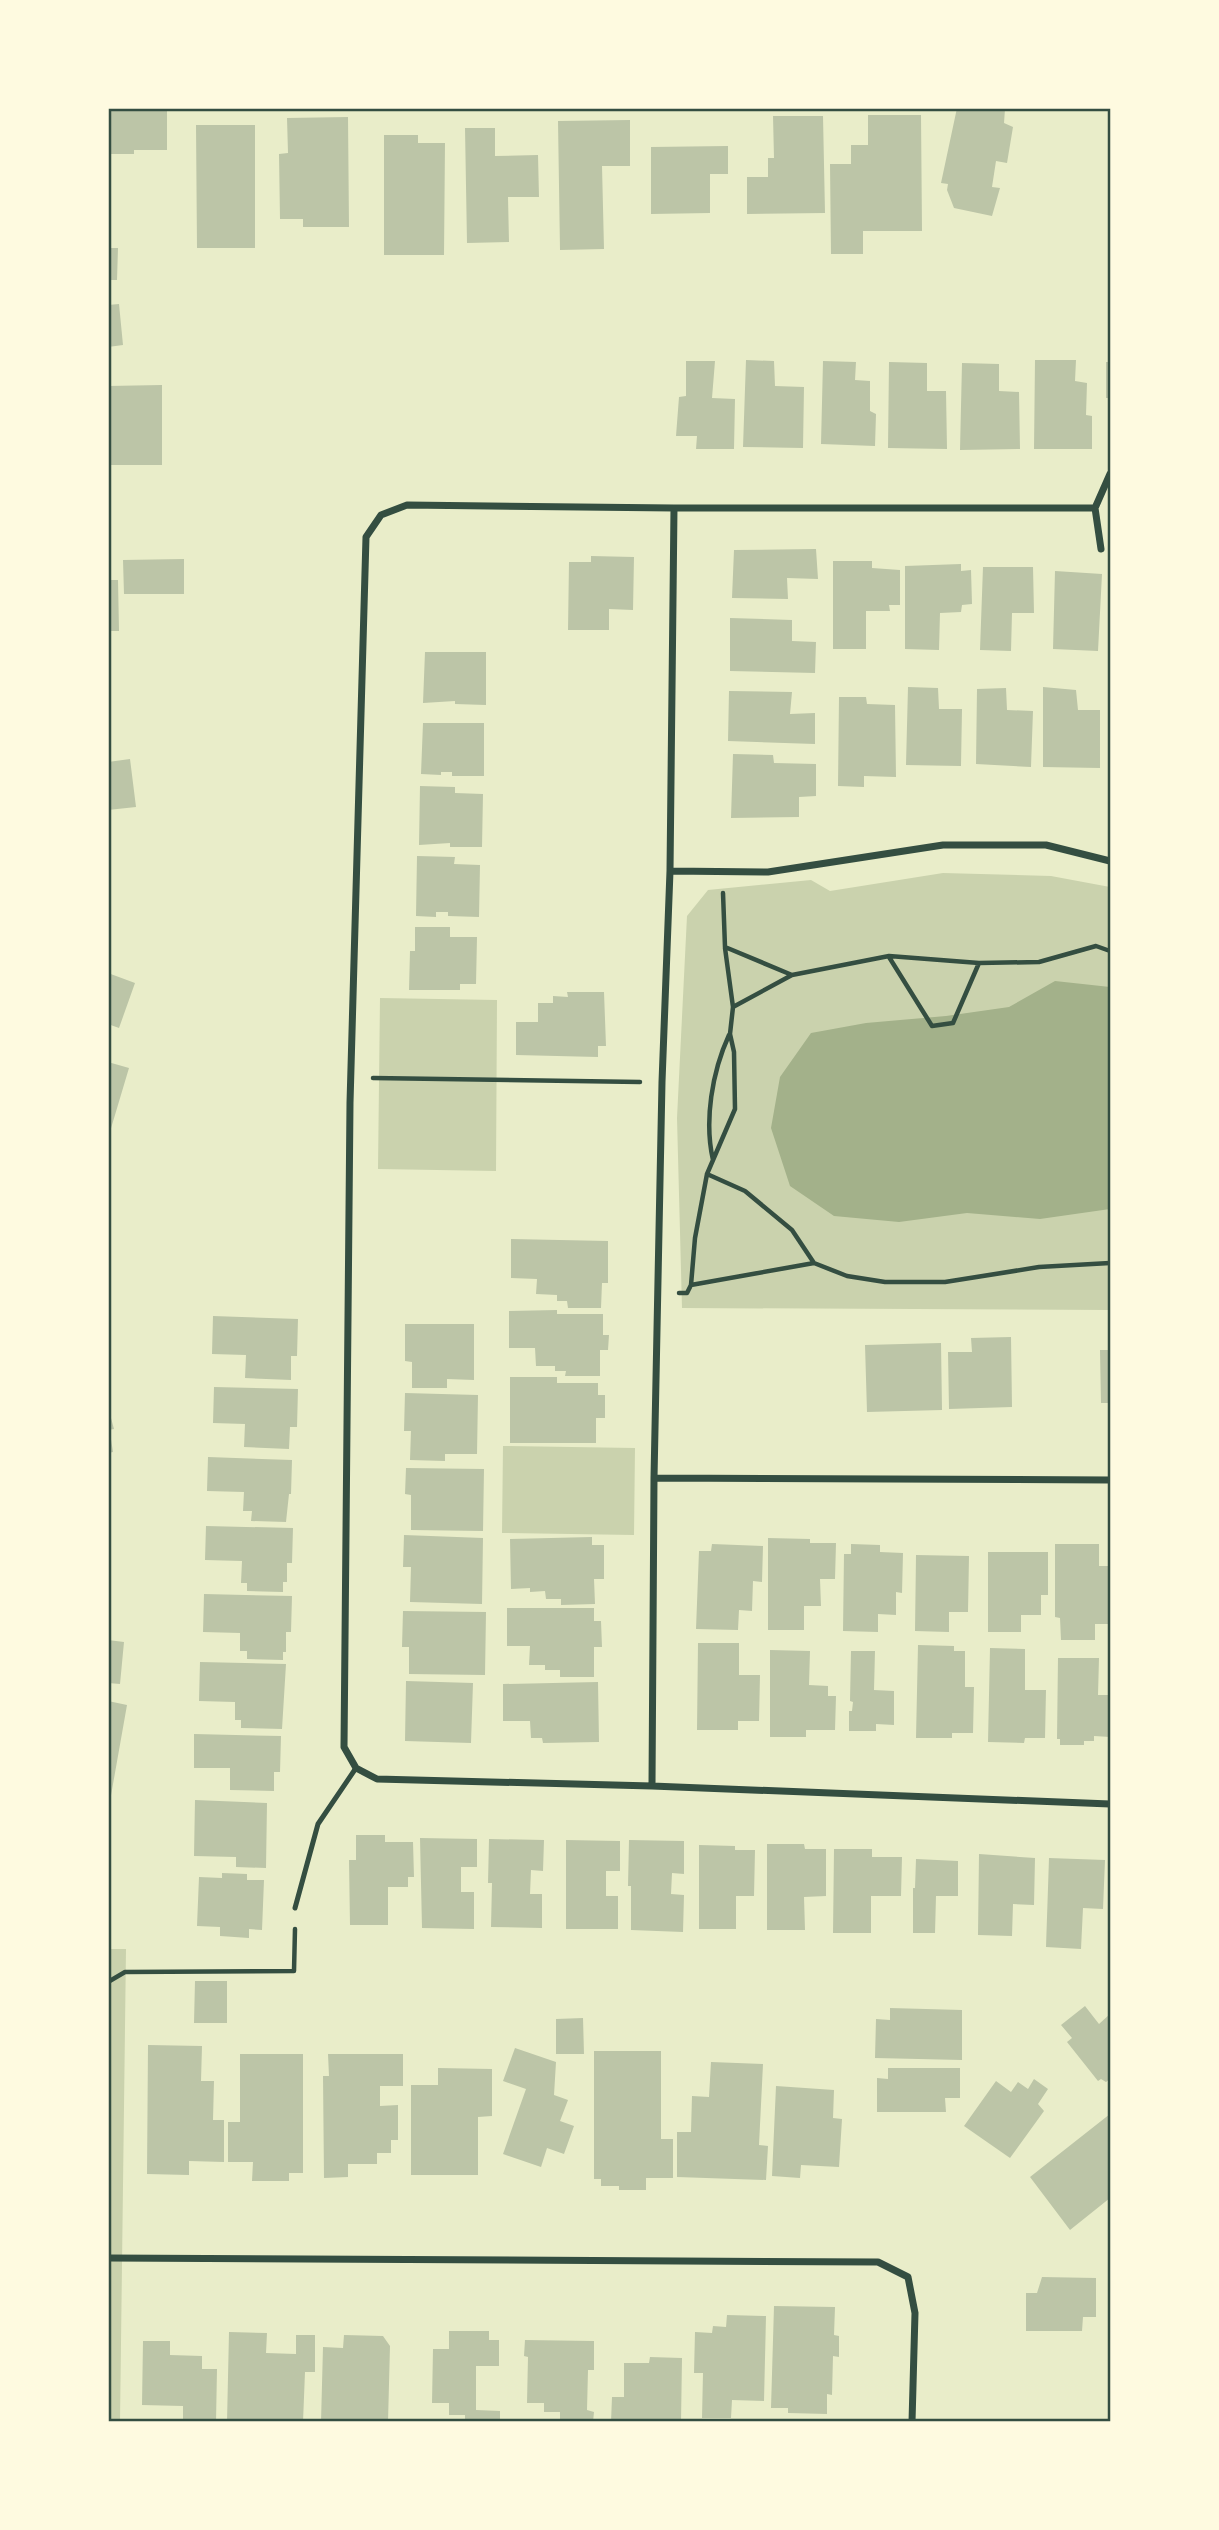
<svg xmlns="http://www.w3.org/2000/svg" width="1219" height="2530" font-family="'Noto Sans',sans-serif">
	<style>
		.green { fill: #cad2ad }
		.water { fill: #a3b18a }
		.building { fill: #bcc5a7 }
		.lines { fill: none; stroke-linecap: round; stroke-linejoin: round }
		.path { stroke: #344e41; stroke-width: 4.5 }
		.service { stroke: #344e41; stroke-width: 5 }
		.minor { stroke: #344e41; stroke-width: 7 }
		.neatline { fill: none; stroke: #344e41; stroke-width: 2.5 }
	</style>
	<rect width="100%" height="100%" fill="#e9edc9"/>
	<!-- green -->
	<path class="green" d="M943,873L1051,876L1110,887V1310L682,1308L677,1118L687,916L708,890L811,880L830,891Z
		M380,998L497,1000L496,1171L378,1169Z
		M503,1446L635,1448L634,1535L502,1533Z
		M108,1949H126L120,2422L108,2421Z"/>
	<!-- water -->
	<path class="water" d="M1055,981L1110,987V1209L1040,1219L967,1213L899,1222L834,1216L790,1186L771,1128L780,1077L811,1033L866,1023L946,1016L1009,1007Z"/>
	<!-- building -->
	<path class="building" d="M108,108H167V150H134V154H108Z
		M957,108L1005,109L1004,123L1013,127L1007,163L996,161L992,187L1000,188L992,216L954,208L947,190L948,184L941,183Z
		M868,115H921L922,231H863V254H831L830,164H851V145H868Z
		M773,116H823L825,213L747,214V177H768V158H774Z
		M348,117L349,227H303V219H280L279,154L288,153L287,118Z
		M630,120V166H602L604,249L560,250L558,121Z
		M196,125H255V248H197Z
		M465,128H495V156L538,155L539,197H508L509,242L467,243Z
		M384,135H418V143H445L444,255H384Z
		M728,146V174H710V213L651,214V147Z
		M108,248H118L117,280H108Z
		M119,304L123,345L108,347V305Z
		M746,360L774,361L775,386L804,387L803,448L743,447Z
		M1035,360H1076L1075,381L1087,383L1086,415L1092,416V449H1034Z
		M686,361H715L712,398L735,399L734,449H696L697,436H676L679,397L686,396Z
		M823,361L856,362L855,380L870,381V411L876,414L875,446L821,444Z
		M889,362L927,363V391H946L947,449L888,448Z
		M1106,362H1110V398H1106Z
		M962,363L999,364V391L1019,392L1020,449L960,450Z
		M162,385V465H108V386Z
		M816,549L818,579L787,578L788,599L732,598L734,550Z
		M591,556L634,557L633,610L609,609V630H568L569,562H591Z
		M184,559V594H124L123,560Z
		M833,561H872V568L900,570V605H889L890,611H866V649H833Z
		M961,564V571L971,570L972,604L962,605L961,612L940,613L939,650L905,649V566Z
		M983,567H1033L1034,613H1012L1011,651L980,650Z
		M1055,571L1102,574L1098,651L1053,649Z
		M108,580H118L119,631H108Z
		M730,618L792,620V641L816,642L815,673L730,671Z
		M425,652H486V705L455,704V701L423,703Z
		M908,687L938,688L939,709H962L961,766L906,765Z
		M1043,687L1076,690L1078,710H1100V768L1043,767Z
		M1006,688L1007,710L1033,711L1031,767L976,764L977,689Z
		M729,691L792,692L790,714L815,713V744L728,741Z
		M839,697H866L867,704L895,705L896,777L864,776V787L838,786Z
		M423,723H484V776H452V772H441V775L421,774Z
		M733,754L773,755L774,763L816,764V796L799,797V817L731,818Z
		M130,759L136,807L108,810V762Z
		M420,786L455,787V793L483,794L482,847H450V843L419,845Z
		M417,856L455,857L454,864L480,865L479,917L448,916V912H436V917L416,916Z
		M415,927H450V937H477L476,984H460V990H409L410,951H415Z
		M108,973L135,983L119,1028L108,1024Z
		M567,992H604L606,1046H598V1057L516,1055V1022H538V1003H553V996L568,997Z
		M108,1062L129,1068L109,1135H108Z
		M511,1239L608,1241V1283H602L601,1308H568L567,1301H557V1295L536,1294L537,1279L511,1278Z
		M557,1310V1314H603V1335H609L608,1350H600V1376H565L566,1371H555V1366H536L535,1348H509V1311Z
		M213,1316L298,1319L297,1356H291V1380L245,1378L246,1355L212,1354Z
		M405,1324H474V1380L447,1379V1388H412V1362L405,1361Z
		M1011,1337L1012,1407L949,1409L948,1352H972L971,1338Z
		M941,1343L942,1410L867,1412L865,1345Z
		M1100,1350H1110V1403H1101Z
		M510,1377H557V1383H598V1395H605V1418H596V1443H510Z
		M214,1387L298,1389L297,1427H290L289,1449L244,1447L245,1424L213,1423Z
		M405,1393L478,1395L477,1454H445V1461L410,1460L411,1431H404Z
		M108,1407L114,1429L108,1430Z
		M110,1433L113,1452L108,1453V1434Z
		M208,1457L292,1460L291,1494H289L286,1522L251,1521L252,1511H243L244,1492L207,1491Z
		M406,1468L484,1469L483,1531L411,1530V1495L405,1494Z
		M206,1526L293,1528L292,1563H287V1582H283V1592L247,1591V1583H241L242,1561L205,1560Z
		M404,1535L483,1538L482,1604L410,1602L411,1567H403Z
		M592,1537V1545H604V1579H594L595,1604L561,1605V1599H546L545,1591L530,1592V1588L511,1589L510,1539Z
		M768,1538L810,1539V1543H836L835,1579H820L821,1606H804V1630H768Z
		M712,1544L763,1546L762,1582L753,1581L752,1611L739,1610L738,1630L696,1629L699,1551H711Z
		M851,1544L880,1545V1552L903,1553L902,1593L896,1592V1615L878,1614V1632L843,1631L844,1554H851Z
		M1055,1544H1099V1566H1110V1624H1095V1640H1061L1060,1618L1055,1617Z
		M988,1552H1048V1595H1041V1615H1021V1632H988Z
		M916,1555L969,1556L968,1612H949V1632L915,1631Z
		M204,1594L292,1596L291,1632H286V1652H283V1660L247,1659V1651H240V1633L203,1632Z
		M507,1608H594V1621H601L602,1647H594V1677H560V1670H545V1665H529L530,1646H507Z
		M403,1611L486,1612L485,1675L409,1674V1647H402Z
		M108,1640L124,1642L120,1684L108,1683Z
		M698,1643H739V1675H760L759,1721H738V1730H697Z
		M918,1645L954,1646V1651H965V1687H974L973,1733H952V1738H916Z
		M990,1648L1025,1649V1690H1046L1045,1738H1025L1024,1743L988,1742Z
		M770,1650L810,1651L809,1685L828,1686V1696H836L835,1730H806V1737H770Z
		M851,1651H875L874,1690L894,1691V1725L876,1724V1731H849V1711H852L853,1702L850,1701Z
		M1058,1658H1099L1098,1695H1110V1737L1094,1736V1741H1084V1745H1060V1739H1057Z
		M200,1662L286,1664L282,1729L241,1728V1720H235V1702L199,1701Z
		M406,1681L473,1683L471,1743L405,1741Z
		M598,1682L599,1742L543,1743L542,1738H531L530,1721H503V1684Z
		M108,1701L127,1705L110,1801H108Z
		M194,1734L281,1736L280,1772H274V1791L230,1790V1768H194Z
		M195,1800L267,1803L266,1868L236,1867V1857L194,1856Z
		M356,1835H385V1842H413L414,1877H408V1887H388V1925H350L349,1860H356Z
		M420,1838L477,1839V1867H461V1892H474V1929L422,1928Z
		M489,1839L544,1840L543,1871L531,1870L530,1894H542V1928L491,1927L492,1883H488Z
		M566,1840L620,1841V1871H606V1896H618V1929H566Z
		M629,1840L684,1841V1874L672,1873L671,1894L684,1895L683,1932L631,1930V1886H628Z
		M767,1844H804L805,1849H826V1896L804,1897L805,1930H767Z
		M699,1845L735,1846V1850H755L754,1896H736V1929H699Z
		M834,1849H872V1857H902L901,1896H871V1933H833Z
		M979,1854L1035,1858L1034,1905L1013,1904L1012,1936L978,1935Z
		M1049,1858L1105,1860L1103,1909L1083,1908L1081,1949L1046,1947Z
		M916,1859L958,1861V1896H936L935,1933H913V1888H915Z
		M222,1873L247,1874V1880H264L262,1930L249,1929V1938L220,1936V1927L197,1926L199,1877L222,1878Z
		M195,1981H227V2023H194Z
		M1085,2006L1099,2024L1110,2014V2079L1106,2082L1101,2079L1098,2081L1067,2042L1072,2038L1061,2025Z
		M890,2008L962,2010V2060L875,2058L876,2019L890,2020Z
		M583,2018L584,2054H556V2019Z
		M148,2045L202,2046L201,2081H214L213,2120H224V2162L189,2161V2175L147,2174Z
		M515,2048L556,2062L554,2095L568,2100L560,2121L574,2126L564,2154L547,2148L541,2167L503,2154L526,2089L503,2081Z
		M594,2051H661V2139H673V2178H646V2190H619V2186H601V2179H594Z
		M240,2054H303V2173H289V2181H252L253,2162H228V2122H240Z
		M328,2054H403V2086H380V2106L398,2105V2140H391V2153H377V2164H348V2177L324,2178L323,2076H329Z
		M711,2062L763,2064L759,2145L768,2146L766,2180L677,2177V2132H691L692,2096L709,2097Z
		M438,2068L492,2069V2116L478,2117V2175H411V2085H438Z
		M888,2068H960V2098H945L946,2112H877V2078L888,2079Z
		M1034,2079L1048,2089L1038,2104L1044,2111L1010,2158L964,2126L996,2081L1011,2092L1018,2082L1028,2089Z
		M776,2086L834,2090L833,2118L842,2119L839,2167L801,2165L800,2178L772,2176Z
		M1110,2114V2198L1070,2230L1030,2177Z
		M1042,2277L1096,2278V2317H1083L1082,2331H1026V2293H1037Z
		M774,2306L835,2307L834,2335L839,2336V2357L833,2356L832,2395L827,2394V2414L788,2413V2408H771Z
		M727,2315L766,2316L764,2401L732,2400L731,2418H702L703,2373H694L695,2332L712,2333L713,2326L726,2327Z
		M449,2331H489V2340H499V2366H476V2410L500,2411V2422H465V2415H449V2403H432L433,2349H449Z
		M229,2332L267,2333L266,2353L296,2354V2335H315V2372H305L303,2422H227Z
		M344,2335L383,2336L390,2346L388,2422H321L323,2347L343,2348Z
		M525,2340L594,2341V2370H588L587,2410L594,2412L593,2422H560V2412H544V2403H527L528,2357L524,2356Z
		M143,2341H170V2355L202,2356V2369H217L216,2422H183V2406L142,2405Z
		M650,2357L682,2358L681,2422H611L612,2397H624V2363H649Z"/>
	<g class="lines">
		<!-- path -->
		<path class="path" d="M723,893L725,947L792,975L889,956L979,963L1039,962L1096,946L1110,951
			M725,948L733,1007
			M889,957L932,1026L953,1023L979,963
			M792,975L733,1007L730,1034L734,1052L735,1109L707,1174L745,1191L792,1230L814,1263L847,1276L885,1282H945L1039,1267L1110,1263
			M373,1078L640,1082
			M713,1160C704,1121 712,1072 729,1035
			M691,1285L814,1263
			M679,1293H687L691,1285L695,1238L707,1174
			M108,1982L125,1972L294,1971L295,1929"/>
		<!-- service -->
		<path class="service" d="M295,1908L318,1824L356,1768"/>
		<!-- minor -->
		<path class="minor" d="M1095,508H674L407,505L381,515L366,537L350,1103L344,1747L356,1768L377,1779L652,1786L1110,1804
			M1101,549L1095,508L1110,474
			M670,871L768,872L943,845H1046L1110,861
			M654,1478L1110,1480
			M652,1786L654,1478L662,1082L670,871L674,508
			M108,2258L878,2262L908,2277L915,2313L912,2422"/>
	</g>
	<!-- border -->
	<rect width="1219" height="2530" fill="none" stroke="#fefae0" stroke-width="220"/>
	<rect x="110" y="110" width="999" height="2310" class="neatline"/>
</svg>
